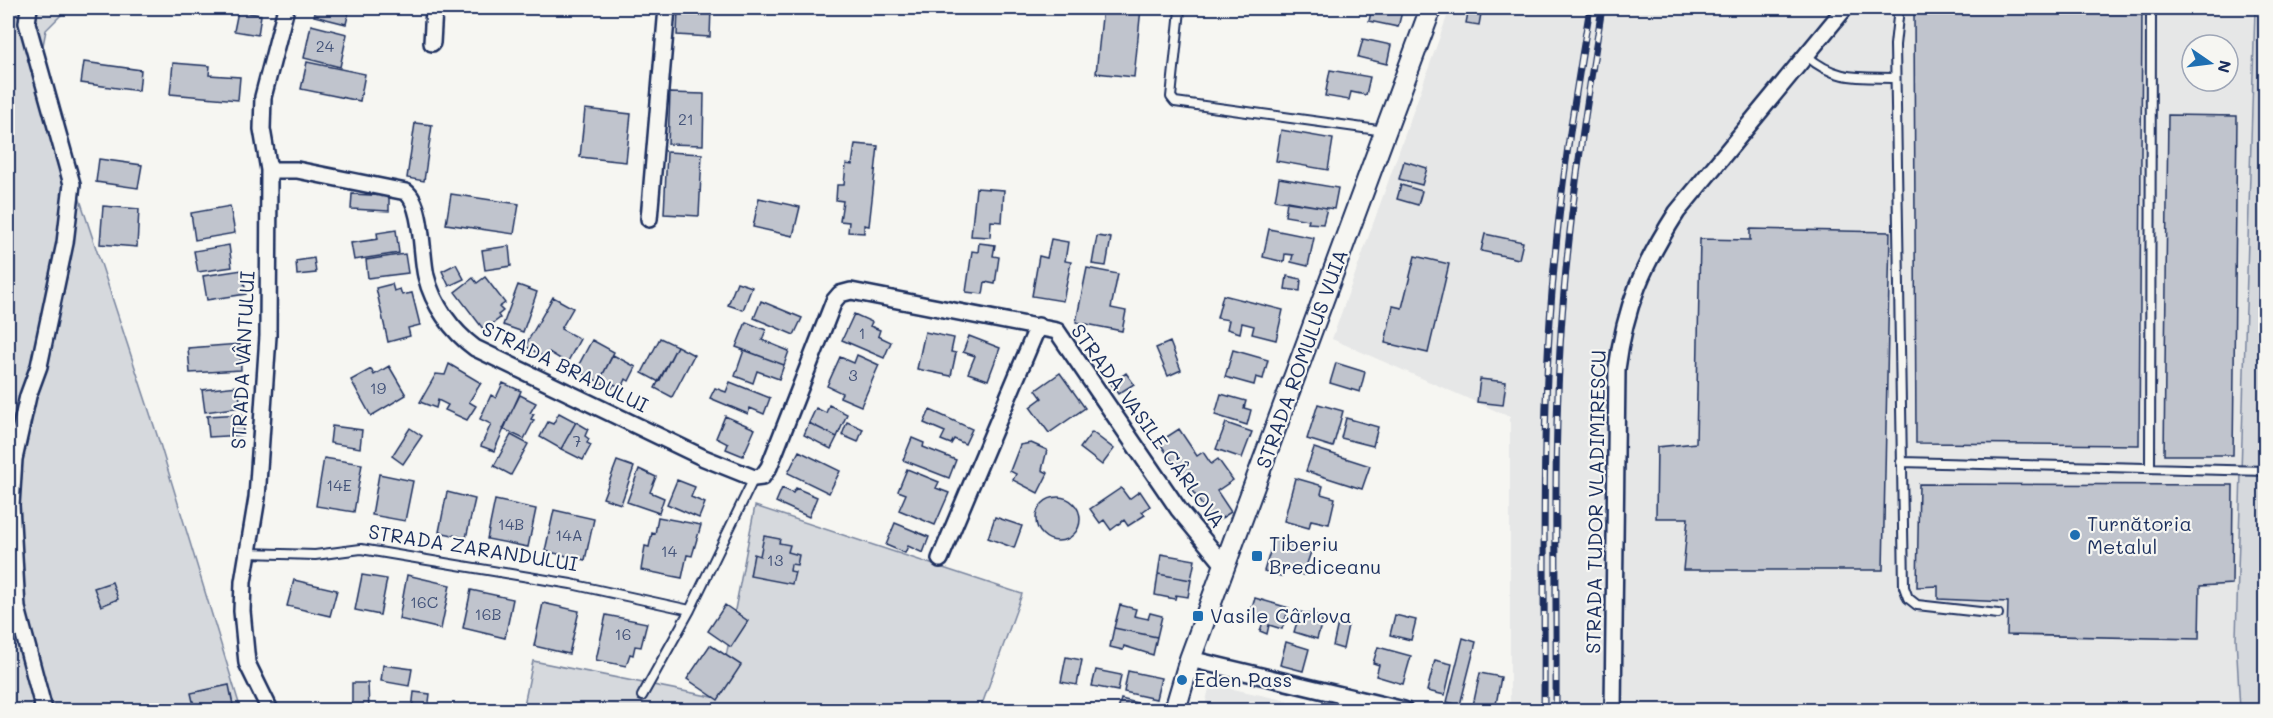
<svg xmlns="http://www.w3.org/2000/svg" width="2273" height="718" font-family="Mali,sans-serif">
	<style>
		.built { fill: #e6e7e7; fill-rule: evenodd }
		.green { fill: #d6d9dd; stroke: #78849e; stroke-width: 1.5 }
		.building { fill: #c0c4cd; stroke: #1b2f5e; stroke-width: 1.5 }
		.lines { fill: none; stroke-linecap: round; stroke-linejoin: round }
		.service-casing { stroke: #1b2f5e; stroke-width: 12 }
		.minor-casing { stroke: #1b2f5e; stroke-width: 20 }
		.tertiary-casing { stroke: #1b2f5e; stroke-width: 24 }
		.service { stroke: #f6f6f2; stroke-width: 8 }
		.minor { stroke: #f6f6f2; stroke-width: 15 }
		.tertiary { stroke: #f6f6f2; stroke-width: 20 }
		.rail-casing { stroke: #1b2f5e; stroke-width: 7 }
		.rail { stroke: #f6f6f2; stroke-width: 4.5; stroke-dasharray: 14; stroke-linecap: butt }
		.poi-dot { fill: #1f6fb2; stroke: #f6f6f2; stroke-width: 2 }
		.labels { text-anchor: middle; stroke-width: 4.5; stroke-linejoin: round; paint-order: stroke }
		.number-label { font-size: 16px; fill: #44547a }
		.street-label { font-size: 20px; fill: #1b2f5e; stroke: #f6f6f2 }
		.poi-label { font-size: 20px; fill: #1b2f5e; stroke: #f6f6f2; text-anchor: start }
	</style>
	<rect width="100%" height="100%" fill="#f6f6f2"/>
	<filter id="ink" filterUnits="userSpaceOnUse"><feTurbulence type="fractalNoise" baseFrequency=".0167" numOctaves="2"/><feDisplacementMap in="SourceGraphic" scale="12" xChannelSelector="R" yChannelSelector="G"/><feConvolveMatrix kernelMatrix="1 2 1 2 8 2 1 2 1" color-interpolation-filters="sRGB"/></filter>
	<g filter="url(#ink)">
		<!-- built -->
		<path class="built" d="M1450,8H2254L2236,638L2240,710H1510V417L1332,339ZM2192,45H2228V81H2192Z
			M1210,684L1329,710H1204Z"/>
		<!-- green -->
		<path class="green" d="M8,8H68L46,30L38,71L160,444L241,710H8Z
			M2255,8H2265L2266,710H2240L2236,638Z
			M755,506L1022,594L980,710H523L533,661L718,698Z"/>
		<!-- building -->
		<path class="building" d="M316,8H350L346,24L314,16Z
			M382,8H413V11Z
			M552,8H586L585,13Z
			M678,8H711L710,37L677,35Z
			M1103,8H1141L1134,77L1096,73Z
			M1372,8H1403L1398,27L1369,21Z
			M1469,8H1482L1479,25L1466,23Z
			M1914,8H2142L2139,445L1916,443Z
			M238,11L261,15L258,35L234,31Z
			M311,25L347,34L340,67L304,58Z
			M1363,39L1391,45L1387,64L1358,57Z
			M84,62L141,70L139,91L81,83Z
			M307,62L365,74L360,101L301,89Z
			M173,63L210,66L209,75L240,77L238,100L170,94Z
			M1330,70L1370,77L1366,95L1351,92L1349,100L1325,96Z
			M670,93L704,94L703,145L668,144Z
			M585,109L631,114L626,162L580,157Z
			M2168,115L2237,116L2233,455H2164Z
			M415,123L432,125L424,181L407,178Z
			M1281,130L1333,139L1328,170L1276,161Z
			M855,144L878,146L869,226L864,225V233L848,232L849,222L840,221L843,201L836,200L837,185H844L846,164L852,165Z
			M667,152L702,154L699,216L664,214Z
			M99,159L142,165L138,188L96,182Z
			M1404,161L1427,168L1422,185L1399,179Z
			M1279,178L1338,188L1334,209L1275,200Z
			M1401,185L1422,191L1418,205L1397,199Z
			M976,188L1004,190L1002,222L991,221L990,237L971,236Z
			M352,194L389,196V211L351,209Z
			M451,194L519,204L514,234L446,224Z
			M759,198L800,207L793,236L753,227Z
			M1287,201L1327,208L1323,224L1308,223L1309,220L1285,216Z
			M103,206L139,209L137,247L100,244Z
			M230,206L235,233L195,240L191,213Z
			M1269,229L1314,238L1308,266L1291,262L1293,255L1285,254L1284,262L1263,257Z
			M1750,229L1890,232L1883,570H1683L1688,518H1656L1657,447L1696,443L1700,239L1750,240Z
			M396,230L399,253L354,260L351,243L378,239L377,233Z
			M1485,234L1523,242L1519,259L1481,251Z
			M1097,236L1111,238L1106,266L1092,264Z
			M1051,239L1068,242L1065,261L1071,262L1063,301L1032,296L1039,256L1047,258Z
			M979,243L995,245L993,256L999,257L995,284L985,282L983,294L966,292L972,251L978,252Z
			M229,245L232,267L198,272L194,251Z
			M509,246L511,266L485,270L482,250Z
			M405,254L408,273L368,278L366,260Z
			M1415,256L1449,264L1428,353L1385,343L1393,306L1402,308Z
			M314,258L316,273L297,275L296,261Z
			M456,264L464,279L449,286L442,271Z
			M1087,268L1118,274L1111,308L1126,311L1122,331L1076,322Z
			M242,270L246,294L207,300L203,276Z
			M1287,276L1301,279L1300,291L1285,289Z
			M485,277L505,303L499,307L503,311L498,315L500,318L484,330L455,292L473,278L477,283Z
			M737,282L752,287L743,310L728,305Z
			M392,284L394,291L400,289L402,295L412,293L420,325L408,328L410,336L388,342L376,288Z
			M518,285L537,292L523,332L503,325Z
			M1223,295L1283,310L1276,340L1252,334L1254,326L1242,323L1240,333L1227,329L1229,320L1217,318Z
			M553,297L573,308L561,329L580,339L567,363L549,352L546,358L525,346Z
			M761,301L802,318L794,335L754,318Z
			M854,314L872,322L870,326L880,330L878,336L891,342L884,358L842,340Z
			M746,322L766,330L762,340L789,351L784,365L736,347Z
			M925,332L954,338L951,352L956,353L951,376L917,369Z
			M969,336L1000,348L988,380L968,373L975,356L963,352Z
			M660,338L677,346L659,382L642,373Z
			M592,340L614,352L599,382L576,370Z
			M1170,342L1181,370L1168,376L1156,348Z
			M240,344L241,370L190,373L188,348Z
			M677,346L694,355L672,397L655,388Z
			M744,350L784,365L779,379L757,371L753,383L735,376Z
			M1233,350L1268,360L1263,379L1256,377L1254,385L1225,377Z
			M613,355L636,367L629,381L626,379L622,388L614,384L612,388L599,382Z
			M857,355L879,365L861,406L840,397L842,393L827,386L840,357L854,363Z
			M1336,363L1365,372L1360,392L1330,383Z
			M449,364L481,383L469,402L476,406L467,420L445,410L448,405L438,400L436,408L420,402L436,374L445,375Z
			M389,366L406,395L371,416L351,380L371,369L374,375Z
			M1060,373L1085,408L1049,433L1030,407L1042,398L1036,390Z
			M1126,373L1134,384L1118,394L1111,384Z
			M1480,379L1506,382L1503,405L1477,402Z
			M730,382L770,398L764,414L750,408L748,414L710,398L715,388L726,392Z
			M503,383L521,391L494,451L481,446L491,424L480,419L491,395L496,398Z
			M238,386L241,407L205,412L202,390Z
			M1221,394L1246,401L1244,408L1251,410L1247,425L1215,415Z
			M520,395L536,403L530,413L534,414L531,419L534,420L524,439L503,429Z
			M1318,404L1343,411L1333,447L1307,439Z
			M829,405L847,414L837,437L809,423L816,408L826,413Z
			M930,410L972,429L965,444L954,439L951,444L941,440L945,432L924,423Z
			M559,413L576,422L561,449L540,437L548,422L553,424Z
			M242,414L243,435L209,437L207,416Z
			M725,416L755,429L743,456L726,449L728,444L716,438Z
			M1346,418L1378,427L1373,446L1341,438Z
			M576,422L588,429L585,436L589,439L587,443L591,445L583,460L561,449Z
			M847,422L863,429L858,442L842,435Z
			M809,423L837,437L831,449L804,435Z
			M1226,423L1252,432L1242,458L1216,449Z
			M332,426L362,430L360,448L330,443Z
			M410,428L422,436L403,464L392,456Z
			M1179,429L1197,456L1203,452L1211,464L1218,459L1233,480L1217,491L1231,512L1214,523L1159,442Z
			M1092,432L1114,449L1102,465L1080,448Z
			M511,435L528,444L511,475L494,466Z
			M912,438L924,443L923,447L956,460L949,478L903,460Z
			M1031,443L1047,450L1042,470L1048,473L1038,493L1013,480L1016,474L1010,471L1020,445Z
			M1314,448L1370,466L1362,489L1306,471Z
			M799,451L840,471L829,493L788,473Z
			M324,458L362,464L354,512L316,506Z
			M617,461L634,467L621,504L603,498Z
			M639,469L656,477L650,492L664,498L659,513L627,502Z
			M907,469L939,482L936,488L949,493L935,525L899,510L906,494L898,491Z
			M379,474L413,481L405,521L372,515Z
			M1295,478L1323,486L1321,494L1335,498L1329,524L1311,520L1309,528L1284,521Z
			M677,480L695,487L691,497L705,503L699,518L667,504Z
			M1919,484L2233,485L2232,584L2200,586L2199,639L2007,635L2008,602L1938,599V586L1917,587Z
			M782,488L793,493L796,488L817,497L809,517L776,502Z
			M1121,488L1129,499L1140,491L1150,506L1142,512L1145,515L1128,526L1124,520L1111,530L1104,520L1100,523L1090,509Z
			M447,492L475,499L466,538L439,532Z
			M1036 519a22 22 0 1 1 44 0a22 22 0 1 1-44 0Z
			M495,500L536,509L528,547L487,539Z
			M554,510L594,519L585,560L545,551Z
			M658,517L701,525L692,556L687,555L682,578L641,570L645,546L649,547L652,533L655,534Z
			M995,517L1022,526L1014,548L988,538Z
			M895,523L929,537L923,553L908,546L905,553L886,545Z
			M764,536L780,539L779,543L790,545L788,552L799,555L797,565L791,564L790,571L795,572L792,584L750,576L754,554L760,556Z
			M1274,539L1311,552L1303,575L1284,568L1281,576L1264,571Z
			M1161,554L1195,560L1191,580L1158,574Z
			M1158,574L1191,580L1188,597L1176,595L1175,599L1155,595Z
			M362,575L387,579L380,615L355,610Z
			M407,575L450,585L441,629L399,619Z
			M294,580L337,590L330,616L287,606Z
			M112,582L118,599L101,606L94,588Z
			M471,590L513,599L505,638L463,628Z
			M1255,598L1289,608L1282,629L1269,625L1267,634L1260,631L1263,622L1249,618Z
			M543,603L579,611L569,654L534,646Z
			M725,605L748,621L731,647L708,631Z
			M1120,605L1136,609L1134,616L1148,619L1150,613L1162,616L1157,637L1114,628Z
			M1300,612L1323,618L1317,639L1294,632Z
			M606,615L647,623L641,647L635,646L633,655L630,654L626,666L596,660Z
			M1395,615L1416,620L1411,640L1390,635Z
			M1338,623L1348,625L1343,649L1333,646Z
			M1114,628L1157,637L1153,655L1124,646L1123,650L1110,647Z
			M1463,638L1476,642L1460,705L1447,702Z
			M1286,642L1309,649L1303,671L1280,665Z
			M710,645L741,665L718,700L687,679Z
			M1378,647L1411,656L1403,684L1376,676L1379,665L1373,663Z
			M1066,657L1082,660L1077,685L1061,682Z
			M1435,660L1452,664L1445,695L1427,691Z
			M383,665L412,669L409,686L381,681Z
			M1096,670L1121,675L1118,691L1092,686Z
			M1128,671L1161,678L1156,699L1124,692Z
			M1480,673L1501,677L1495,710H1472Z
			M352,683H368L369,710H352Z
			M229,685L234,710H195L191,693Z
			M414,692L430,694L428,710H412Z
			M1121,699L1153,707L1152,710H1118Z"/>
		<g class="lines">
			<defs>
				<path id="service" d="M1899,8L1895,45L1904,587L1908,598L1917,605L1998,614
					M1180,10L1171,97L1175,102L1385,131
					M1807,56C1835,81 1860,77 1895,78
					M1901,462L2266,471
					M2150,468L2151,8
					M248,553L315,555L361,549L571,584L690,610L754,478
					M642,696L690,610"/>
				<path id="minor" d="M29,8L27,23L72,184L65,243L39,366L28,396L14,459L11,505L17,608L44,710
					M432,43L434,8
					M269,170H297L406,192C423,205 421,255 426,276C433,305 452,331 475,348L704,458L754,478L762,477L769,467L834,301L840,294L851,291L1057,331L1179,510L1225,566
					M649,219L667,8
					M940,559L1038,326
					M1190,659L1404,710
					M270,710L247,663L242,611L243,582L257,498L268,336L269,170L262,129L263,97L286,8
					M1613,710L1617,369C1625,306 1643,265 1677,212L1845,8"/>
				<path id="tertiary" d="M1175,710L1190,659L1431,8"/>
			</defs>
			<!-- service casing -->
			<use href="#service" class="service-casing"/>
			<!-- minor casing -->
			<use href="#minor" class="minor-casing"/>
			<!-- tertiary casing -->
			<use href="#tertiary" class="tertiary-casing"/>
			<!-- service -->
			<use href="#service" class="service"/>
			<!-- minor -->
			<use href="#minor" class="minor"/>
			<!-- tertiary -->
			<use href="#tertiary" class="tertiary"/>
			<defs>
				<path id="rail" d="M1544,710C1545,571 1541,431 1552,292C1559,196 1574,102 1590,8
					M1556,710C1557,571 1552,430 1564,292C1572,196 1587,102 1602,8"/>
			</defs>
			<!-- rail casing -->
			<use href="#rail" class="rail-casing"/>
			<!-- rail -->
			<use href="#rail" class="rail"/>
		</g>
	</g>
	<!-- markers -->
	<g class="poi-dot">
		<circle cx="2075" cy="535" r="6"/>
		<rect x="1251" y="550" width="12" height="12" rx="3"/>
		<rect x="1192" y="610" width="12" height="12" rx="3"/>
		<circle cx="1182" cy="680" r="6"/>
	</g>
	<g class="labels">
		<!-- number labels -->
		<g class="number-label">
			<text x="325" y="52">24</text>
			<text x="686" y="125">21</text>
			<text x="862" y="339">1</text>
			<text x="853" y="381">3</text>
			<text x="378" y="394">19</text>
			<text x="577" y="447">7</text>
			<text x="339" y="491">14E</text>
			<text x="511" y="530">14B</text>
			<text x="569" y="541">14A</text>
			<text x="669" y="557">14</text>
			<text x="775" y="566">13</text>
			<text x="424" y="608">16C</text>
			<text x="488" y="620">16B</text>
			<text x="623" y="640">16</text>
		</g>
		<!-- street labels -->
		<g class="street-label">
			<text transform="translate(1302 359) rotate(-70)" y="7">STRADA ROMULUS VUIA</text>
			<text transform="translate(243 360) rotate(-87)" y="7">STRADA VÂNTULUI</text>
			<text transform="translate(565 367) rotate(26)" y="7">STRADA BRADULUI</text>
			<text transform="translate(1148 426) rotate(54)" y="7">STRADA VASILE CÂRLOVA</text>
			<text transform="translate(1596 502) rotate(-89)" y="7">STRADA TUDOR VLADIMIRESCU</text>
			<text transform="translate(473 548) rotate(9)" y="7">STRADA ZARANDULUI</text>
		</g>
		<!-- poi labels -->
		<g class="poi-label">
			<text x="2087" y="531">Turnătoria<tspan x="2087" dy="23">Metalul</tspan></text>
			<text x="1269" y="551">Tiberiu<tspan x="1269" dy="23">Brediceanu</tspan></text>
			<text x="1210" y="623">Vasile Cârlova</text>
			<text x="1194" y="687">Eden Pass</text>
		</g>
	</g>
	<!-- margin -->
	<rect width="2273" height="718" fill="none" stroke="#f6f6f2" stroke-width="30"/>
	<rect x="15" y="15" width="2243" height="688" fill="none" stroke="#1b2f5e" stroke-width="2" filter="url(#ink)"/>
	<!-- north arrow -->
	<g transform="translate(2210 63) rotate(104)"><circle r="28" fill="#f6f6f2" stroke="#9ea6b7" stroke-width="1.5"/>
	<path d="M0-4.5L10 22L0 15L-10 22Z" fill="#1f6fb2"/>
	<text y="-9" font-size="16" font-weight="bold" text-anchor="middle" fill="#1b2f5e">N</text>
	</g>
</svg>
